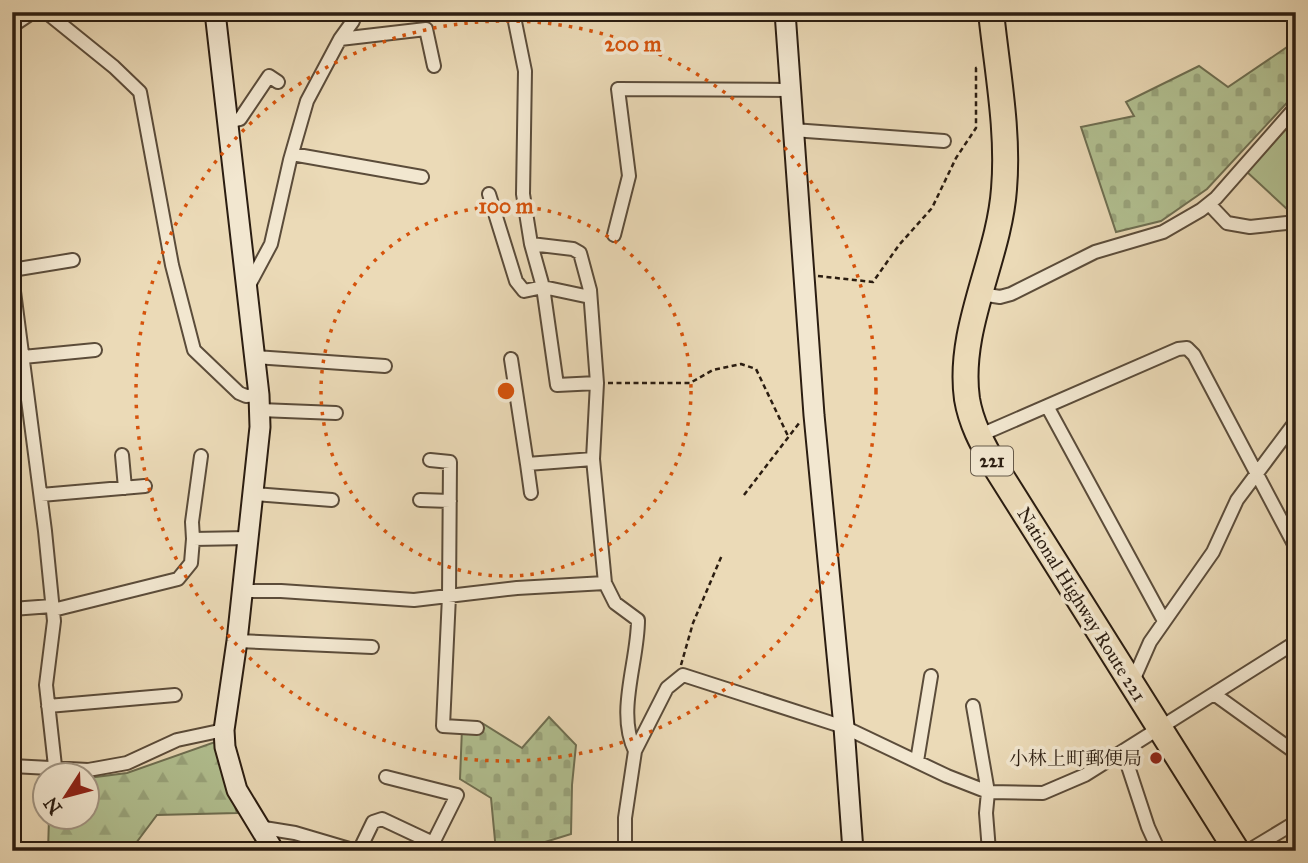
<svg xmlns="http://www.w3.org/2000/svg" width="1308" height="863" font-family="'IM FELL Great Primer','Noto Serif JP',serif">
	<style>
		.forest { fill: url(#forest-firs); stroke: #6e6f52; stroke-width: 2 }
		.cemetery { fill: url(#cemetery-stones); stroke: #6e6f52; stroke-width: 2 }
		.park { fill: #b2c192; stroke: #6e6f52; stroke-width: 2 }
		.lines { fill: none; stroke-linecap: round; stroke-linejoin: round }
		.street-casing { stroke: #5b4c3a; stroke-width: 16 }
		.secondary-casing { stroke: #2b1d11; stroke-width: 23 }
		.highway-casing { stroke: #2b1d11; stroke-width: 28 }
		.path { stroke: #2b1d11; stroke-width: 2.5; stroke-dasharray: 5 3.5; stroke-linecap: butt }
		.street { stroke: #f2e7d0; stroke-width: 12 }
		.secondary { stroke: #f2e7d0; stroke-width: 19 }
		.highway { stroke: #ebdab7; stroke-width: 24 }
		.ring { fill: none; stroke: #d5530c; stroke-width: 3.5; stroke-dasharray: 3.5 7 }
		.poi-dot { fill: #8f2418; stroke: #f2e7d0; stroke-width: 2.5 }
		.labels { text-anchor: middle; stroke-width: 7; stroke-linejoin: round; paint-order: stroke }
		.shield { fill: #f2e7d0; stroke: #675a4a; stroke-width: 2 }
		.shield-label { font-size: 18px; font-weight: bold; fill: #2b1d11 }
		.street-label { font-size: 19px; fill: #2b1d11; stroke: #f2e7d0 }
		.poi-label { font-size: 19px; fill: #2b1d11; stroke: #f2e7d0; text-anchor: end }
		.centre { fill: #d5530c; stroke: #f2e7d0; stroke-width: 3.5 }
		.ring-label { font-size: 21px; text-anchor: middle; font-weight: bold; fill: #d5530c; stroke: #f2e7d0; stroke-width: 7; stroke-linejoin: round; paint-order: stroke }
	</style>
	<defs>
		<pattern id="forest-firs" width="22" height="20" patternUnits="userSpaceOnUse" patternTransform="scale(1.75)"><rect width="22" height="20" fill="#b2c192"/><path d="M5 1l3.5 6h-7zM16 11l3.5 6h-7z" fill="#99a57d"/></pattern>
		<pattern id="cemetery-stones" width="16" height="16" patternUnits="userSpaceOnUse" patternTransform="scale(1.75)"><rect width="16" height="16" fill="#b2c192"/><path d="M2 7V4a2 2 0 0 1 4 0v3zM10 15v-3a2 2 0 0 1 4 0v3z" fill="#99a57d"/></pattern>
	</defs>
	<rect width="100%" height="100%" fill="#ebdab7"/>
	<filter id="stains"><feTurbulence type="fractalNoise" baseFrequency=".00286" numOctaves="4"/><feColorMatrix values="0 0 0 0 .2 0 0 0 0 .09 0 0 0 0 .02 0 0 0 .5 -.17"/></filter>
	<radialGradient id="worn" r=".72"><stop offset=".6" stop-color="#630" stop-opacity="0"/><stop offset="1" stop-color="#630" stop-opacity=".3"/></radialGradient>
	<!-- forest -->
	<path class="forest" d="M215,742L237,813L157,815L130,851H48L49,818H88V778L127,773Z"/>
	<!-- cemetery -->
	<path class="cemetery" d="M1296,41V93L1207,189L1161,221L1116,232L1081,127L1134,116L1126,102L1199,66L1228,87Z
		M549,717L576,745L572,785L571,834L516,851H496L491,798L460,779L462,728L482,723L522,748Z"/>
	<!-- park -->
	<path class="park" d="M1287,128L1296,133V209L1289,211L1247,172Z"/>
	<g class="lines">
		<defs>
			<path id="street" d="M46,12L114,67L140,92L172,265L194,350L239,393L246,396L259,395
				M513,12L525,71L523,194L531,244L573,249L580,253L590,290L597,383L593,459L605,583L615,603L638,620C638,662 616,712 635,751
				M12,26L33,12
				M340,39L426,29L434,66
				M228,122L240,119L269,76L278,82
				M793,130L944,141
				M292,154L422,177
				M489,194L516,281L524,291L543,287L590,297
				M1209,204L1227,223L1250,227L1296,222
				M614,235L629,176L618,89L790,90
				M531,244L543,287L557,385L597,383
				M12,270L73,260
				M12,276L45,531L54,621L46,685L55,766
				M248,287L271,244L290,160L307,101L340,39L353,21V12
				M981,294L1000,297L1011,294L1095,252L1163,232L1201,210L1216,198L1296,107
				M23,357L95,350
				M255,357L385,366
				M511,359L527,464L593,459
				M1047,406L1164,621
				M260,410L336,413
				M978,436L1178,349L1187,348L1194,355L1296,548
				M122,455L125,488
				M430,460L450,462L449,596L443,726L477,728
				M527,464L531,493
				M254,494L332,500
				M41,495L145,486
				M420,500L450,501
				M193,539L192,522L201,456
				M242,591H281L414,600L517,588L605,583
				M12,609L52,606
				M53,610L178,579L191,563L193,539L248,538
				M237,641L372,647
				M1132,683L1150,642L1213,552L1237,500L1296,421
				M1214,694L1296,753
				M48,706L175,695
				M973,706L988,792L986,813L989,851
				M1123,751L1148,827L1159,851
				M917,761L931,676
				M12,766L88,770L127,763L177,740L224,730
				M258,827L295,833L356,851
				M1042,850L1074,851
				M359,851L373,822L382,819L433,843L457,795L386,777
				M625,851V818L635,751L667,688L683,675L844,727L947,776L988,792L1043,793L1085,775L1296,642
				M1248,851L1296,822"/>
			<path id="secondary" d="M215,12L259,395L260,427L237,641L224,730L225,747L237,790L274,851
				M785,12L814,415L844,727L853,851"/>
			<path id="highway" d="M991,12C997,70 1009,131 1004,189C999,259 957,328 967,399C971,423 982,443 993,463L1237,851"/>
		</defs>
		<!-- street casing -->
		<use href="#street" class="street-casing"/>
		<!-- secondary casing -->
		<use href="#secondary" class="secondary-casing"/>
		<!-- highway casing -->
		<use href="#highway" class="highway-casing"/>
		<!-- path -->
		<path class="path" d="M818,276L873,282L899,245L932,208L956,158L976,128V68L979,67
			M608,383H690L713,370L741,364L756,369L788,436
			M744,495L800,422
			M681,665L693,623L722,555"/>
		<!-- street -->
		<use href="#street" class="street"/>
		<!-- secondary -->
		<use href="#secondary" class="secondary"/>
		<!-- highway -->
		<use href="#highway" class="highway"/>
	</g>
	<!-- distance rings -->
	<g class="ring">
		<circle cx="506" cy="391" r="185"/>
		<circle cx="506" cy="391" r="370"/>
	</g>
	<!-- markers -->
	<circle class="poi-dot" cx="1156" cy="758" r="7"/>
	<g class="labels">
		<!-- shield labels -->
		<rect class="shield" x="971" y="446.5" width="42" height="29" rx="5"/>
		<g class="shield-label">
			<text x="992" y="467">221</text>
		</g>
		<!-- street labels -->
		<g class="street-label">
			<text transform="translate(1082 604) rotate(58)" y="7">National Highway Route 221</text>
		</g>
		<!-- poi labels -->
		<g class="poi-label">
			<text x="1142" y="765">小林上町郵便局</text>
		</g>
	</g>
	<circle cx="506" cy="391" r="10" class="centre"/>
	<g class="ring-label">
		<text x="633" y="51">200 m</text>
		<text x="506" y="213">100 m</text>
	</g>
	<!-- margin -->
	<rect width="1308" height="863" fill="none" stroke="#ebdab7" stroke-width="42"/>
	<rect x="14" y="14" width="1280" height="835" fill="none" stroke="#2b1d11" stroke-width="3.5"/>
	<rect x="21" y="21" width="1266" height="821" fill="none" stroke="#2b1d11" stroke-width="2"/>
	<!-- north arrow -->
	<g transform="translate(66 796) rotate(234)"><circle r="33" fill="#f2e7d0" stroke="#a29684" stroke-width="2"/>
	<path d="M0-5L12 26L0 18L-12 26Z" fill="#8f2418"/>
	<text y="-10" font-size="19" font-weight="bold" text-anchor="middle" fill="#2b1d11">N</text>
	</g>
	<rect width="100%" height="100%" filter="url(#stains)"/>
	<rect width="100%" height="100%" fill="url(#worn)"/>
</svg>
